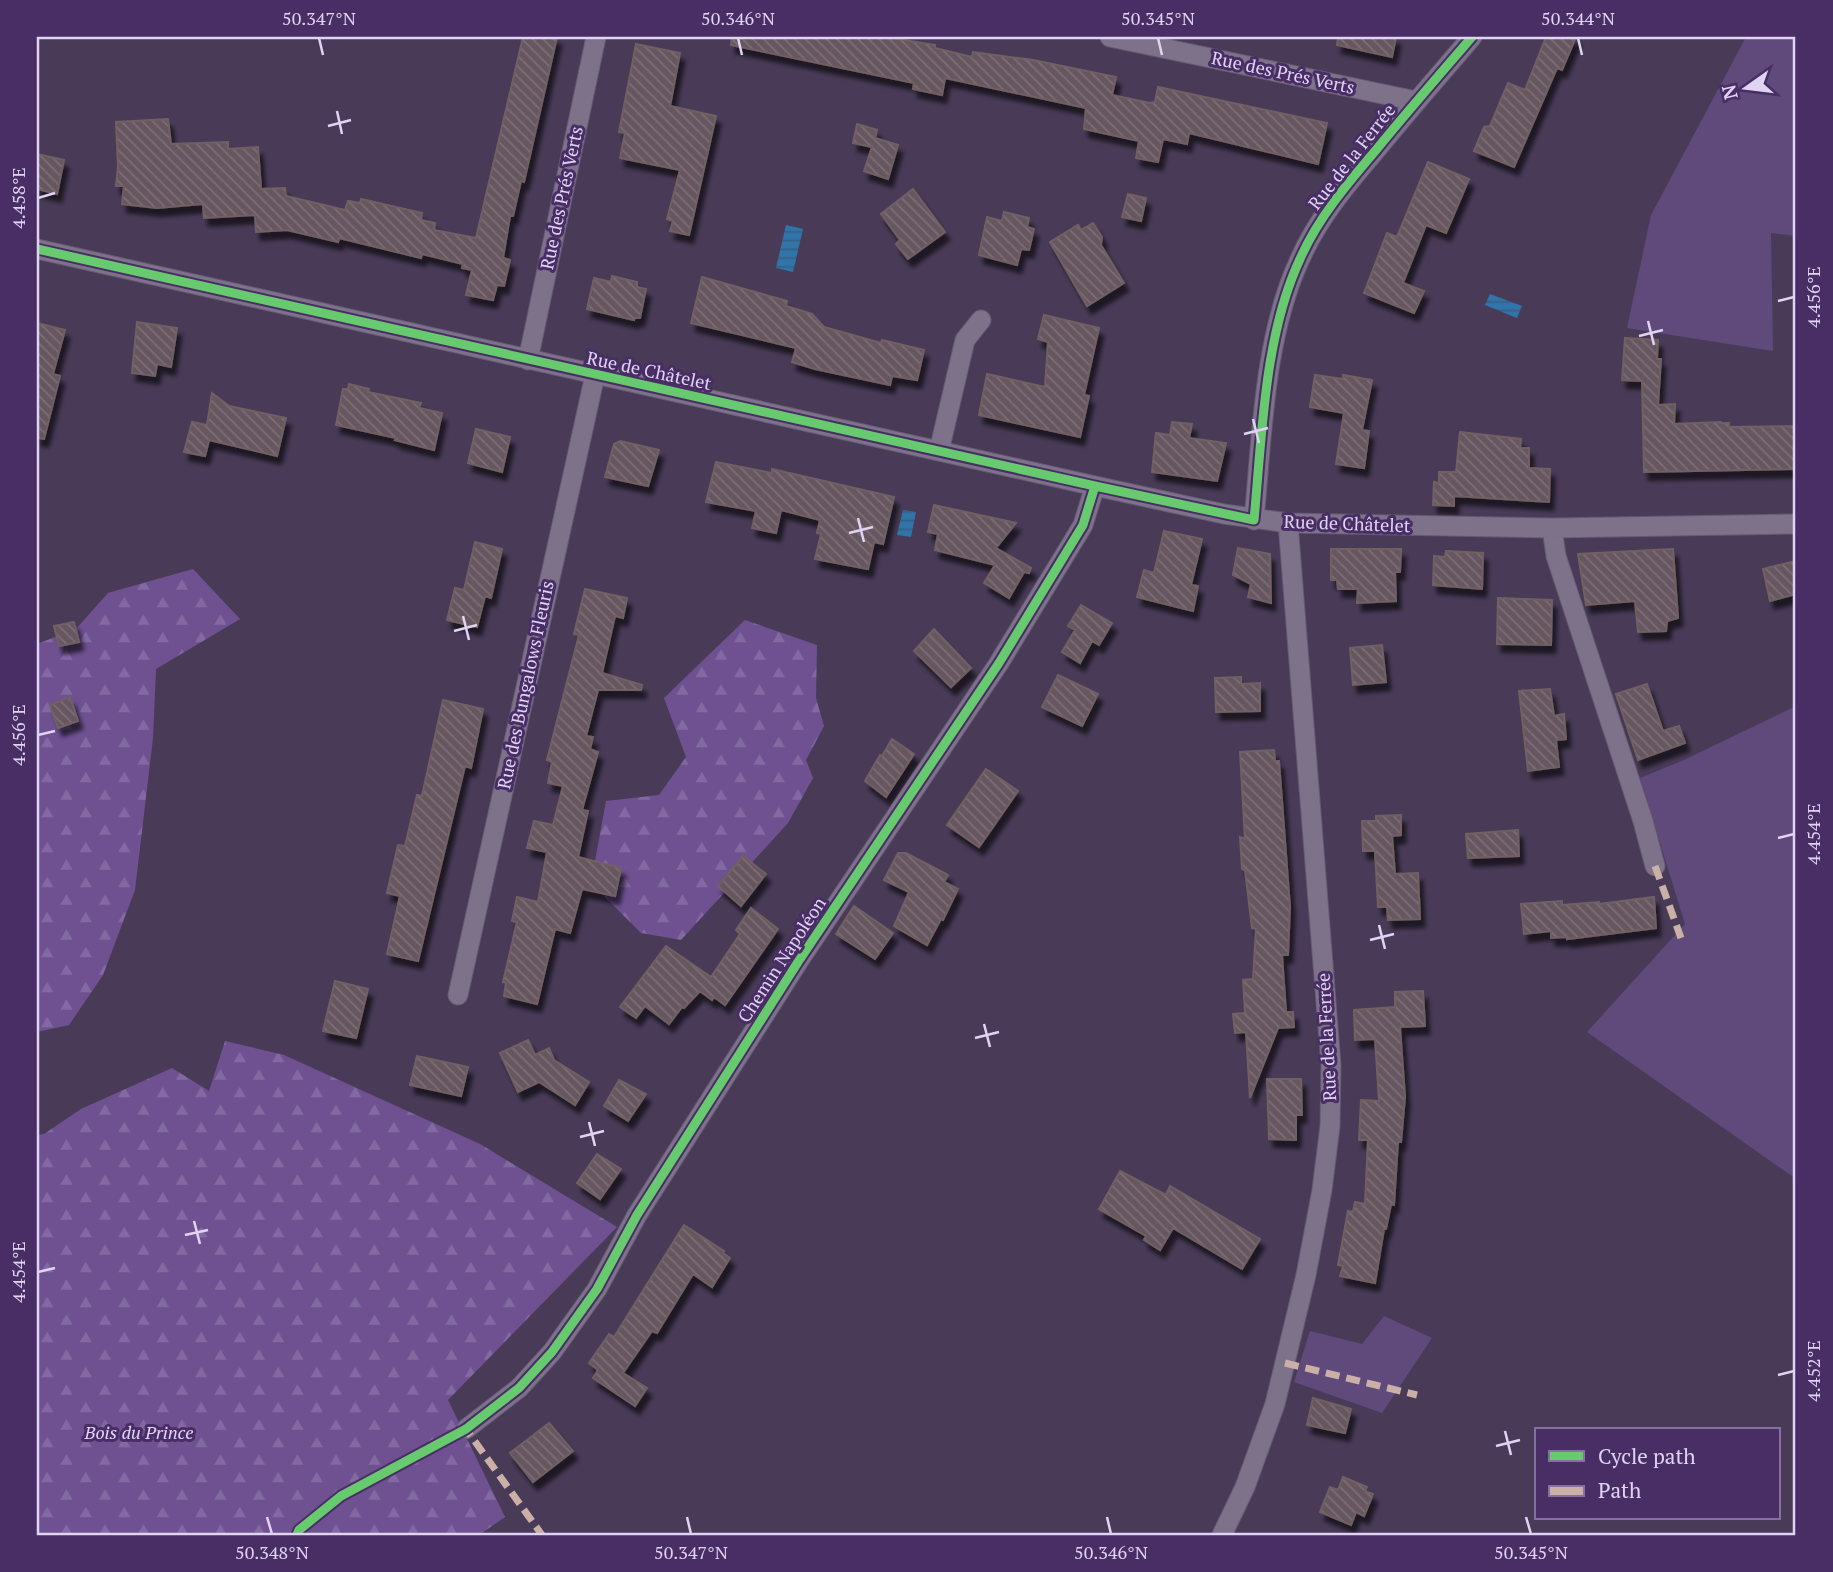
<svg xmlns="http://www.w3.org/2000/svg" width="1833" height="1572" font-family="'PT Serif',serif">
	<style>
		.grass { fill: #5f4a7b }
		.forest { fill: url(#forest-firs) }
		.water { fill: url(#water-rules) }
		.building { fill: url(#building-back-hatch); stroke: #716063; stroke-width: 2; filter: url(#shadow) }
		.lines { fill: none; stroke-linecap: round; stroke-linejoin: round }
		.street-casing { stroke: #655973; stroke-width: 21 }
		.street { stroke: #7e728b; stroke-width: 19 }
		.quiet { stroke: #cab0a6; stroke-width: 7; stroke-dasharray: 14 7; stroke-linecap: butt }
		.cycleway-casing { stroke: #482e65; stroke-width: 13 }
		.cycleway { stroke: #67ca6e; stroke-width: 9 }
		.ticks { fill: none; stroke: #e0d3f4; stroke-width: 2.5 }
		.labels { text-anchor: middle; stroke-width: 6; stroke-linejoin: round; paint-order: stroke }
		.street-label { font-size: 18px; fill: #e0d3f4; stroke: #482e65 }
		.park-label { font-size: 18px; font-style: italic; fill: #e5d5fe; stroke: #482e65 }
		.neatline { fill: none; stroke: #e0d3f4; stroke-width: 2.5 }
		.ticks-label { font-size: 18px; text-anchor: middle; fill: #e0d3f4 }
	</style>
	<defs>
		<pattern id="forest-firs" width="22" height="20" patternUnits="userSpaceOnUse" patternTransform="scale(1.75)"><rect width="22" height="20" fill="#6f5192"/><path d="M5 1l3.5 6h-7zM16 11l3.5 6h-7z" fill="#8369a2"/></pattern>
		<pattern id="water-rules" width="6" height="5" patternUnits="userSpaceOnUse" patternTransform="scale(1.75)"><rect width="6" height="5" fill="#3075aa"/><path d="M0 2.5h6" fill="none" stroke="#385f83"/></pattern>
		<pattern id="building-back-hatch" width="6" height="6" patternUnits="userSpaceOnUse" patternTransform="scale(1.75)"><rect width="6" height="6" fill="#66565e"/><path d="M-1 5l2 2M0 0l6 6M5-1l2 2" fill="none" stroke="#7c6d76"/></pattern>
		<filter id="shadow"><feDropShadow dx="4.5" dy="8" stdDeviation="2" flood-color="#0009"/></filter>
	</defs>
	<rect width="100%" height="100%" fill="#493b58"/>
	<!-- grass -->
	<path class="grass" d="M1746,37H1796V236L1771,233L1773,351L1627,328L1651,215Z
		M1796,706V1179L1587,1032L1685,924L1640,778L1684,760Z
		M1384,1316L1432,1338L1382,1413L1294,1382L1310,1331L1362,1344Z"/>
	<!-- forest -->
	<path class="forest" d="M193,569L240,619L156,669L153,738L135,890L103,975L69,1025L37,1032V644L76,629L108,593Z
		M745,620L817,645L816,698L824,726L806,760L813,778L788,823L681,940L641,933L591,883L606,801L659,795L686,757L664,698Z
		M225,1041L284,1055L480,1144L617,1227L448,1400L505,1517L479,1535H37V1135L44,1134L81,1109L172,1068L209,1091Z"/>
	<!-- water -->
	<path class="water" d="M786,225L803,229L793,272L776,268Z
		M1490,294L1522,306L1517,318L1485,305Z
		M903,510L916,512L911,537L897,535Z"/>
	<!-- building -->
	<path class="building" d="M523,37H557L524,182L521,181L513,216H510L503,258L510,260L504,286L497,285L493,300L466,295L472,270L462,268L463,264L422,254L421,258L339,238L338,242L287,230L256,232L255,215L204,218L203,204L157,208L122,204L124,186H116L118,166L116,122L168,119L171,144L228,142V149L258,147L261,189L285,188L286,196L345,210L348,201L360,203L361,199L422,213L421,220L435,223L434,230L476,238Z
		M732,37H886L935,45V48L972,57L973,52L1033,60L1116,77L1112,95L1150,103L1155,102L1158,87L1327,123L1318,164L1189,133L1187,144L1163,139L1158,162L1136,158L1139,141L1084,129L1086,108L945,78L942,95L913,89L914,83L731,45Z
		M1338,37H1396L1392,57L1337,45Z
		M1546,37H1576L1562,70L1557,68L1514,167L1474,151L1484,127L1490,126L1508,83L1525,90Z
		M636,44L680,53L670,106L716,116L689,235L670,231L673,221L667,219L680,170L620,158L625,133L619,132Z
		M857,124L877,130L875,138L898,145L888,179L864,171L872,147L853,143Z
		M37,154L64,160L57,194L37,189Z
		M1428,162L1469,179L1446,233L1426,225L1403,283L1424,291L1414,313L1364,293L1387,233L1397,237Z
		M913,189L945,232L908,259L896,244L900,240L881,214Z
		M1128,194L1146,198L1141,221L1122,217Z
		M1004,212L1029,218L1027,227L1034,229L1029,250L1021,249L1017,265L979,255L987,217L1002,221Z
		M1093,223L1102,237L1101,245L1124,283L1087,306L1050,242L1078,225L1081,230Z
		M612,276L637,282V287L646,289L640,318H635L634,320L587,309L594,278L611,282Z
		M702,277L787,301L786,306L812,314L824,327L881,343L882,340L924,350L917,380L892,376L890,385L815,369L792,362L796,348L691,323Z
		M1044,315L1099,328L1084,395L1089,396L1080,437L979,415L987,374L1045,387L1048,342L1038,339Z
		M137,322L177,328L171,367L157,364L155,376L132,373Z
		M37,323L65,330L53,374L60,376L44,439L37,438Z
		M1625,338L1658,340L1657,359H1661L1658,405L1675,404L1674,424L1721,422V423H1729V427L1796,426V469L1644,472L1642,381L1622,380Z
		M1315,375L1343,379V375L1372,380L1362,430L1369,431L1364,468L1336,464L1344,413L1310,407Z
		M349,384L369,389L368,392L421,403L419,408L442,413L434,450L395,440L396,438L336,425L343,389H348Z
		M212,393L229,406L286,418L277,456L209,440L205,456L184,452L192,422L207,425Z
		M1172,422L1192,424L1189,438L1226,443L1217,481L1152,472L1156,433L1170,435Z
		M476,429L510,437L502,472L468,463Z
		M1460,432L1521,439L1520,448H1529V468L1550,469L1549,502L1454,496V506L1433,505L1434,482L1439,483V472H1456Z
		M620,441L659,450L648,486L605,477L614,444Z
		M716,462L772,473V469L894,497L883,544L874,542L868,569L815,559L821,534L817,533L820,520L781,510L776,533L752,528L756,511L706,502Z
		M934,505L1016,523L996,548L1031,568L1029,573L1024,572L1009,598L984,583L995,565L935,550L938,534L928,532Z
		M1164,531L1202,539L1191,585L1198,586L1193,611L1137,597L1144,570L1154,573Z
		M475,542L502,549L491,598L485,596L477,627L447,620L455,588L464,590Z
		M1238,548L1270,554L1271,603L1248,597L1251,584L1233,575Z
		M1331,549H1401L1400,572H1395L1396,601L1357,603L1358,589H1338L1337,580H1331Z
		M1673,549L1678,618L1667,621L1666,631L1638,632L1635,601L1586,605L1578,554Z
		M1446,551L1483,553L1482,589L1433,585L1434,556L1445,557Z
		M1796,561V594L1770,601L1763,569Z
		M585,589L627,598L623,618L615,616L602,673L642,685L641,690H598L586,736L593,737L590,749L598,752L582,810L588,811L578,857L621,868L615,896L582,889L570,933L555,929L537,1004L504,996L506,983L503,982L517,922L512,921L517,897L538,902L547,852L527,848L534,821L553,825L563,786L548,783L552,762L547,760L579,635L574,634Z
		M1498,598L1552,600L1551,645L1497,644Z
		M1081,605L1112,623L1099,645L1092,641L1080,663L1062,652L1075,630L1068,626Z
		M74,622L79,642L59,646L54,626Z
		M934,629L971,668L951,687L914,651Z
		M1382,645L1386,682L1353,685L1350,648Z
		M1058,675L1098,694L1082,726L1042,707Z
		M1241,677V684L1260,683V711L1216,712L1215,678Z
		M1647,684L1663,731L1679,726L1685,743L1638,760L1616,694Z
		M1550,689L1554,716L1564,714L1566,739L1556,740L1559,767L1528,771L1519,691Z
		M70,697L78,721L58,728L50,705Z
		M443,700L483,709L471,768L465,766L418,961L387,954L400,896L387,893L398,845L405,846L417,795L422,796Z
		M892,739L914,754L886,797L865,781L880,755L882,756Z
		M1274,750L1275,761H1279L1290,907L1288,955H1282L1286,1012H1293L1294,1027L1278,1028L1250,1098L1246,1032L1235,1033L1233,1014L1245,1013L1243,980L1253,979L1256,929L1252,928L1245,870L1242,869L1240,837L1245,839L1240,752Z
		M986,769L1018,791L979,847L947,825Z
		M1401,815V835L1392,836L1395,874L1418,873L1420,919L1388,920L1387,907H1378L1375,851H1363L1362,821H1376V816Z
		M1518,830L1519,856L1468,858L1466,834Z
		M898,853H906L948,875L944,882L958,889L943,920L941,919L927,945L894,926L909,892L884,880Z
		M743,856L766,874L741,906L718,886Z
		M1654,897L1656,928L1567,939V937L1551,938V931L1524,934L1521,904L1562,901V905L1599,902V904Z
		M854,906L893,933L875,959L836,934Z
		M751,908L778,929L725,1005L714,997L712,1000L700,991L684,1008L682,1007L669,1024L645,1006L636,1018L620,1007L666,946L711,977L740,934L736,930Z
		M335,981L368,989L356,1038L323,1031Z
		M1423,991L1425,1026L1400,1027L1405,1097L1401,1142H1398L1394,1205L1391,1204L1386,1229H1384L1375,1283L1340,1276L1343,1266L1338,1265L1348,1211L1353,1212L1355,1202L1365,1204L1368,1140H1359L1361,1100L1379,1101L1375,1039L1355,1040L1354,1010L1395,1007V992Z
		M528,1040L535,1055L549,1048L554,1060L589,1082L575,1105L539,1082L518,1092L500,1053Z
		M417,1056L468,1067L461,1096L410,1085Z
		M1267,1079H1301L1302,1115H1296V1140L1269,1139Z
		M619,1080L646,1094L628,1121L604,1106Z
		M597,1154L621,1169L600,1199L577,1183Z
		M1120,1171L1166,1195L1170,1186L1260,1239L1242,1269L1173,1228L1160,1250L1144,1240L1146,1236L1099,1209Z
		M684,1225L724,1251L723,1253L730,1258L712,1287L693,1274L657,1333L652,1331L623,1373L647,1388L635,1406L593,1378L598,1370L589,1363L609,1334L614,1337Z
		M1313,1398L1351,1409L1345,1433L1307,1425Z
		M549,1423L573,1451L533,1482L510,1453Z
		M1343,1477L1367,1487L1365,1491L1373,1494L1364,1516L1356,1512L1351,1525L1320,1512L1330,1487L1338,1490Z"/>
	<g class="lines">
		<defs>
			<path id="street" d="M1110,37L1416,101
				M37,249L1095,486L1224,514L1288,523L1552,528L1796,524
				M528,360L596,37
				M939,451L965,340L981,320
				M1254,520C1262,436 1264,336 1300,259C1318,218 1347,184 1376,150C1407,112 1440,74 1472,37
				M1552,528L1556,556L1643,821L1655,866
				M458,995L595,375
				M466,1429L519,1388L552,1352L597,1289L637,1215L798,962L999,663L1083,525L1095,486
				M1222,1535L1245,1487L1275,1404L1306,1275L1322,1190L1330,1126L1331,1065L1288,523"/>
		</defs>
		<!-- street casing -->
		<use href="#street" class="street-casing"/>
		<!-- street -->
		<use href="#street" class="street"/>
		<!-- quiet -->
		<path class="quiet" d="M1655,866L1681,938
			M1285,1363L1417,1395
			M461,1432L466,1429L542,1535"/>
		<defs>
			<path id="cycleway" d="M37,249L1095,486L1254,520C1262,436 1264,336 1300,259C1318,218 1347,184 1376,150C1407,112 1440,74 1472,37
				M297,1535L299,1530L341,1496L466,1429L519,1388L552,1352L597,1289L637,1215L798,962L999,663L1083,525L1095,486"/>
		</defs>
		<!-- cycleway casing -->
		<use href="#cycleway" class="cycleway-casing"/>
		<!-- cycleway -->
		<use href="#cycleway" class="cycleway"/>
	</g>
	<!-- ticks -->
	<path class="ticks" d="M319,38L323,55M738,38L742,55M1158,38L1162,55M1578,38L1582,55M337,111L342,134M328,126L351,120M38,198L55,193M1778,301L1794,297M1648,321L1654,345M1639,336L1663,330M1253,419L1259,443M1244,434L1268,428M858,518L864,542M849,533L873,527M463,616L469,640M454,631L477,625M38,735L55,731M1778,838L1794,834M1379,925L1385,949M1370,940L1394,934M984,1024L990,1047M975,1038L999,1032M589,1122L595,1146M580,1137L604,1131M194,1221L200,1244M185,1235L208,1230M38,1272L55,1268M1778,1375L1794,1371M1505,1431L1511,1455M1496,1446L1520,1440M267,1517L272,1534M687,1517L691,1534M1107,1517L1111,1534M1526,1517L1531,1534"/>
	<g class="labels">
		<!-- street labels -->
		<g class="street-label">
			<text transform="translate(1283 73) rotate(12)" y="6">Rue des Prés Verts</text>
			<text transform="translate(1352 157) rotate(-52)" y="6">Rue de la Ferrée</text>
			<text transform="translate(562 198) rotate(-78)" y="6">Rue des Prés Verts</text>
			<text transform="translate(649 371) rotate(12)" y="6">Rue de Châtelet</text>
			<text transform="translate(1347 524) rotate(2)" y="6">Rue de Châtelet</text>
			<text transform="translate(526 685) rotate(-78)" y="6">Rue des Bungalows Fleuris</text>
			<text transform="translate(782 960) rotate(-57)" y="6">Chemin Napoléon</text>
			<text transform="translate(1327 1037) rotate(-93)" y="6">Rue de la Ferrée</text>
		</g>
		<!-- park labels -->
		<g class="park-label">
			<text x="139" y="1439">Bois du Prince</text>
		</g>
	</g>
	<!-- border -->
	<rect width="1833" height="1572" fill="none" stroke="#482e65" stroke-width="77"/>
	<!-- legend -->
	<rect x="1535" y="1428" width="245" height="91" fill="#482e65" stroke="#85709e" stroke-width="2"/>
	<rect x="1549" y="1451" width="35" height="10" fill="#67ca6e" stroke="#85709e" stroke-width="2"/>
	<text x="1598" y="1464" font-size="21" fill="#e0d3f4">Cycle path</text>
	<rect x="1549" y="1486" width="35" height="10" fill="#cab0a6" stroke="#85709e" stroke-width="2"/>
	<text x="1598" y="1498" font-size="21" fill="#e0d3f4">Path</text>
	<!-- north arrow -->
	<g transform="translate(1746 88) rotate(256)" stroke="#482e65" stroke-width="5" paint-order="stroke">
	<path d="M0-5L12 26L0 18L-12 26Z" fill="#e0d3f4"/>
	<text y="-10" font-size="19" font-weight="bold" text-anchor="middle" fill="#e0d3f4">N</text>
	</g>
	<rect x="38" y="38" width="1756" height="1496" class="neatline"/>
	<g class="ticks-label">
		<text x="319" y="25">50.347°N</text>
		<text x="738" y="25">50.346°N</text>
		<text x="1158" y="25">50.345°N</text>
		<text x="1578" y="25">50.344°N</text>
		<text transform="translate(19 198) rotate(-90)" y="6">4.458°E</text>
		<text transform="translate(1814 297) rotate(-90)" y="6">4.456°E</text>
		<text transform="translate(19 735) rotate(-90)" y="6">4.456°E</text>
		<text transform="translate(1814 834) rotate(-90)" y="6">4.454°E</text>
		<text transform="translate(19 1272) rotate(-90)" y="6">4.454°E</text>
		<text transform="translate(1814 1371) rotate(-90)" y="6">4.452°E</text>
		<text x="272" y="1559">50.348°N</text>
		<text x="691" y="1559">50.347°N</text>
		<text x="1111" y="1559">50.346°N</text>
		<text x="1531" y="1559">50.345°N</text>
	</g>
</svg>
